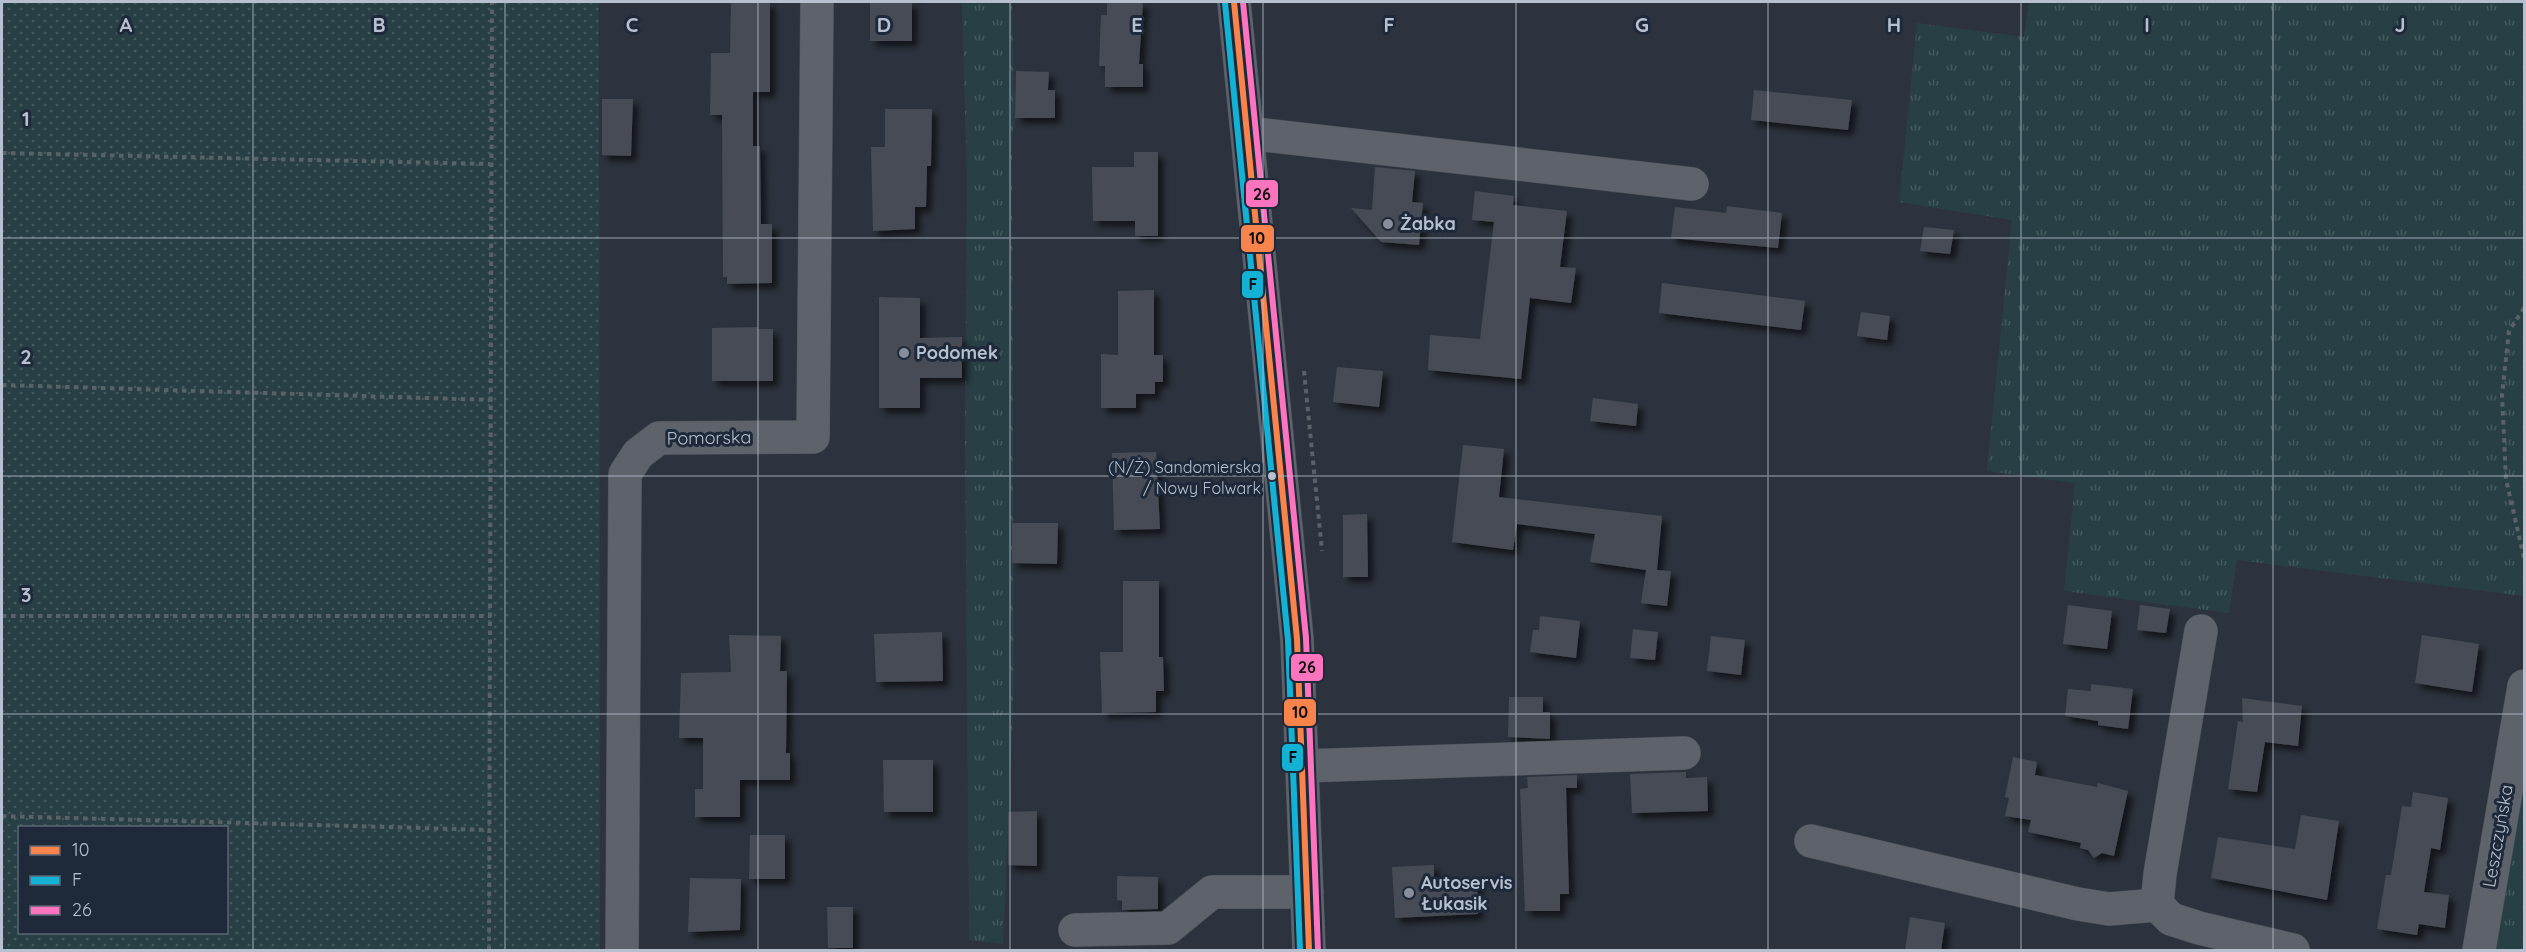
<svg xmlns="http://www.w3.org/2000/svg" width="2526" height="952" font-family="Quicksand,sans-serif">
	<style>
		.grass { fill: url(#grass-tufts) }
		.garden { fill: url(#garden-dots); fill-rule: evenodd }
		.building { fill: #464c54; filter: url(#shadow) }
		.lines { fill: none; stroke-linecap: round; stroke-linejoin: round }
		.minor-casing { stroke: #494e56; stroke-width: 34 }
		.path { stroke: #5b6168; stroke-width: 4; stroke-dasharray: 4.5 4.5; stroke-linecap: butt }
		.minor { stroke: #5e626b; stroke-width: 33 }
		.bus-1-casing { stroke: #1e293a; stroke-width: 10 }
		.bus-2-casing { stroke: #1e293a; stroke-width: 10 }
		.bus-3-casing { stroke: #1e293a; stroke-width: 10 }
		.bus-1 { stroke: #f8844c; stroke-width: 6 }
		.bus-2 { stroke: #13b2d5; stroke-width: 6 }
		.bus-3 { stroke: #fc73be; stroke-width: 6 }
		.grid { fill: none; stroke: #b7c0ce; stroke-width: 1.5; stroke-opacity: 0.55 }
		.poi-dot { fill: #878f9c; stroke: #1e293a; stroke-width: 2 }
		.bus-dot { fill: #b7c0ce; stroke: #1e293a; stroke-width: 2 }
		.labels { text-anchor: middle; stroke-width: 6; stroke-linejoin: round; paint-order: stroke }
		.bus-label { font-size: 16px; fill: #b7c0ce; stroke: #1e293a; text-anchor: end }
		.poi-label { font-size: 18px; font-weight: bold; fill: #b7c0ce; stroke: #1e293a; text-anchor: start }
		.street-label { font-size: 18px; fill: #b7c0ce; stroke: #1e293a }
		.grid-label { font-size: 20px; text-anchor: middle; font-weight: bold; fill: #b7c0ce; stroke: #1e293a; stroke-width: 6; stroke-linejoin: round; paint-order: stroke }
		.line-badge { stroke: #1e293a; stroke-width: 2 }
		.pale-badge-label { font-size: 16px; text-anchor: middle; font-weight: bold; fill: #111 }
	</style>
	<defs>
		<pattern id="grass-tufts" width="24" height="20" patternUnits="userSpaceOnUse" patternTransform="scale(1.5)"><rect width="24" height="20" fill="#284045"/><path d="M3 7l-1-3M5 7V3M7 7l1-3M15 17l-1-3M17 17v-4M19 17l1-3" fill="none" stroke="#455a5f"/></pattern>
		<pattern id="garden-dots" width="8" height="8" patternUnits="userSpaceOnUse" patternTransform="scale(1.5)"><rect width="8" height="8" fill="#284045"/><path d="M2 2h.1M6 6h.1" fill="none" stroke="#455a5f" stroke-width="1.8" stroke-linecap="round"/></pattern>
		<filter id="shadow"><feDropShadow dx="5.5" dy="5.5" stdDeviation="3" flood-color="#0009"/></filter>
	</defs>
	<rect width="100%" height="100%" fill="#2d333e"/>
	<!-- grass -->
	<path class="grass" d="M962,2H1012L1015,118L1012,138L1014,686L1003,944L969,940L965,441L967,178Z
		M2029,2H2524V596L2237,560L2229,613L2064,591L2075,483L1987,471L2012,220L1899,202L1917,23L2024,37Z
		M2524,761V950H2494Z"/>
	<!-- garden -->
	<path class="garden" d="M2,2H599L600,950H2ZM20,828H226V932H20Z"/>
	<!-- building -->
	<path class="building" d="M731,2H770V92H753V146H760L761,224H772V283L727,284V277H723L722,115H710L711,53H730Z
		M870,2H912V41H870Z
		M1107,2H1143L1139,64H1143V87H1105V66H1099L1101,15H1107Z
		M1016,71L1049,72L1048,90H1055V118H1015Z
		M1754,90L1852,100L1848,130L1751,120Z
		M602,99H633L631,156L602,155Z
		M885,109H932L931,166H927L926,207H915V229L873,231L871,147H885Z
		M1134,152H1158V236H1135V221H1093L1092,167H1134Z
		M1375,167L1415,171L1412,202L1423,203L1419,245L1381,242L1351,208L1372,210Z
		M1475,191L1514,196L1513,205L1567,211L1560,267L1576,268L1571,303L1530,298L1521,379L1428,370L1430,335L1480,339L1494,222L1472,220Z
		M1727,206L1782,213L1778,248L1671,238L1675,207L1726,213Z
		M1924,227L1954,230L1950,254L1920,251Z
		M1662,283L1805,301L1801,330L1659,313Z
		M1154,290V355H1163V382H1155V394H1136V408H1101V354L1118,355V291Z
		M879,297L920,298V338L962,337V378H920V408H879Z
		M1861,312L1890,316L1887,340L1857,336Z
		M758,327V329H773V381H712V328Z
		M1337,367L1383,371L1379,407L1333,402Z
		M1593,398L1638,404L1636,426L1590,421Z
		M1463,445L1504,449L1499,497L1662,516L1657,570L1671,571L1667,606L1641,603L1646,570L1590,562L1595,534L1517,524L1513,550L1452,542Z
		M1156,452L1160,529L1114,530L1112,453Z
		M1367,514L1368,577H1343V515Z
		M1012,523H1058L1057,564L1012,563Z
		M1123,581H1159V657H1163L1164,691H1156V712L1102,713L1100,652H1123Z
		M2068,605L2112,611L2107,649L2063,644Z
		M2140,605L2170,609L2166,633L2137,630Z
		M1540,616L1580,621L1576,658L1530,652L1533,630H1539Z
		M1633,629L1658,632L1655,660L1630,658Z
		M942,632L943,681L876,682L874,634Z
		M729,635L781,636L780,671H787L786,753H790V780H740V817H695V789H703V738H679L681,673L731,672Z
		M2422,635L2479,644L2472,692L2415,683Z
		M1711,636L1745,640L1741,675L1707,671Z
		M2091,684L2133,689L2128,729L2098,725V721L2065,716L2068,689L2091,691Z
		M1509,697H1543V712H1550V739L1508,737Z
		M2242,698L2302,706L2298,746L2265,742L2257,792L2228,789L2238,721L2243,722Z
		M2013,757L2037,762L2035,775L2097,787L2098,783L2128,791L2114,856L2102,853L2094,858L2088,850L2080,848L2081,843L2028,832L2031,820L2005,816L2009,798L2005,797Z
		M883,760H933V812H884Z
		M1686,772V778L1707,777L1708,811L1632,813L1630,774Z
		M1577,775V788H1566L1569,894H1560V911H1525L1520,789L1528,788L1527,777Z
		M2413,792L2448,798L2440,850L2431,848L2424,892L2449,895L2445,928L2419,924L2417,935L2377,929L2386,875H2391L2402,806L2411,807Z
		M1037,811V866L1008,865V812Z
		M2301,815L2339,821L2327,900L2211,878L2218,837L2295,849Z
		M750,835H785V879H749Z
		M1434,865V878L1477,877L1478,914L1395,918L1392,867Z
		M1117,876L1158,877V909L1122,910V901L1117,900Z
		M690,878L741,879L740,930L688,932Z
		M827,907H853V948H828Z
		M1910,917L1945,923L1941,951H1905Z"/>
	<g class="lines">
		<defs>
			<path id="minor" d="M1234,2L1297,639L1309,950
				M1247,133L1692,184
				M2201,631L2160,874L2157,905L2171,919L2199,928L2293,950
				M1303,766L1684,753
				M1811,841L2078,904L2109,909L2157,905
				M1075,930L1168,928L1212,892H1307
				M622,950L625,474L638,454L659,438L813,437L817,2
				M2479,950L2524,686"/>
		</defs>
		<!-- minor casing -->
		<use href="#minor" class="minor-casing"/>
		<!-- path -->
		<path class="path" d="M2,153L490,164
			M2524,308L2509,331L2502,395L2506,479L2524,558
			M1304,371L1322,551
			M2,385L493,400
			M2,616H491
			M2,816L490,830
			M489,950L492,2"/>
		<!-- minor -->
		<use href="#minor" class="minor"/>
		<defs>
			<path id="bus-1" d="M1234,2L1297,639L1309,950"/>
			<path id="bus-2" d="M1225,3L1288,640L1300,950"/>
			<path id="bus-3" d="M1243,2L1306,638L1318,950"/>
		</defs>
		<!-- bus-1 casing -->
		<use href="#bus-1" class="bus-1-casing"/>
		<!-- bus-2 casing -->
		<use href="#bus-2" class="bus-2-casing"/>
		<!-- bus-3 casing -->
		<use href="#bus-3" class="bus-3-casing"/>
		<!-- bus-1 -->
		<use href="#bus-1" class="bus-1"/>
		<!-- bus-2 -->
		<use href="#bus-2" class="bus-2"/>
		<!-- bus-3 -->
		<use href="#bus-3" class="bus-3"/>
	</g>
	<!-- grid -->
	<path class="grid" d="M253,2V950M505,2V950M758,2V950M1010,2V950M1263,2V950M1516,2V950M1768,2V950M2021,2V950M2273,2V950M2,238H2524M2,476H2524M2,714H2524"/>
	<!-- markers -->
	<g class="poi-dot">
		<circle cx="1388" cy="224" r="6"/>
		<circle cx="904" cy="353" r="6"/>
		<circle cx="1409" cy="893" r="6"/>
	</g>
	<circle class="bus-dot" cx="1272" cy="476" r="5"/>
	<g class="labels">
		<!-- bus labels -->
		<g class="bus-label">
			<text x="1261" y="473">(N/Ż) Sandomierska<tspan x="1261" dy="21">/ Nowy Folwark</tspan></text>
		</g>
		<!-- poi labels -->
		<g class="poi-label">
			<text x="1400" y="230">Żabka</text>
			<text x="916" y="359">Podomek</text>
			<text x="1421" y="889">Autoservis<tspan x="1421" dy="21">Łukasik</tspan></text>
		</g>
		<!-- street labels -->
		<g class="street-label">
			<text transform="translate(709 438) rotate(-1)" y="6">Pomorska</text>
			<text transform="translate(2498 836) rotate(-80)" y="6">Leszczyńska</text>
		</g>
	</g>
	<g class="grid-label">
		<text x="126" y="32">A</text>
		<text x="379" y="32">B</text>
		<text x="632" y="32">C</text>
		<text x="884" y="32">D</text>
		<text x="1137" y="32">E</text>
		<text x="1389" y="32">F</text>
		<text x="1642" y="32">G</text>
		<text x="1894" y="32">H</text>
		<text x="2147" y="32">I</text>
		<text x="2400" y="32">J</text>
		<text x="26" y="126">1</text>
		<text x="26" y="364">2</text>
		<text x="26" y="602">3</text>
	</g>
	<g class="line-badge">
		<rect x="1245" y="179" width="34" height="29" rx="6" fill="#fc73be"/>
		<rect x="1240" y="224" width="35" height="29" rx="6" fill="#f8844c"/>
		<rect x="1241" y="270" width="23" height="29" rx="6" fill="#13b2d5"/>
		<rect x="1290" y="653" width="34" height="29" rx="6" fill="#fc73be"/>
		<rect x="1283" y="698" width="34" height="29" rx="6" fill="#f8844c"/>
		<rect x="1281" y="743" width="23" height="29" rx="6" fill="#13b2d5"/>
	</g>
	<g class="pale-badge-label">
		<text x="1262" y="200">26</text>
		<text x="1257" y="244">10</text>
		<text x="1253" y="290">F</text>
		<text x="1307" y="673">26</text>
		<text x="1300" y="718">10</text>
		<text x="1293" y="763">F</text>
	</g>
	<!-- border -->
	<rect width="2526" height="952" fill="none" stroke="#b7c0ce" stroke-width="6"/>
	<!-- legend -->
	<rect x="18" y="826" width="210" height="108" fill="#1e293a" stroke="#5b6575" stroke-width="1.5"/>
	<rect x="30" y="846" width="30" height="9" fill="#f8844c" stroke="#5b6575" stroke-width="1.5"/>
	<text x="72" y="856" font-size="18" fill="#b7c0ce">10</text>
	<rect x="30" y="876" width="30" height="9" fill="#13b2d5" stroke="#5b6575" stroke-width="1.5"/>
	<text x="72" y="886" font-size="18" fill="#b7c0ce">F</text>
	<rect x="30" y="906" width="30" height="9" fill="#fc73be" stroke="#5b6575" stroke-width="1.5"/>
	<text x="72" y="916" font-size="18" fill="#b7c0ce">26</text>
</svg>
